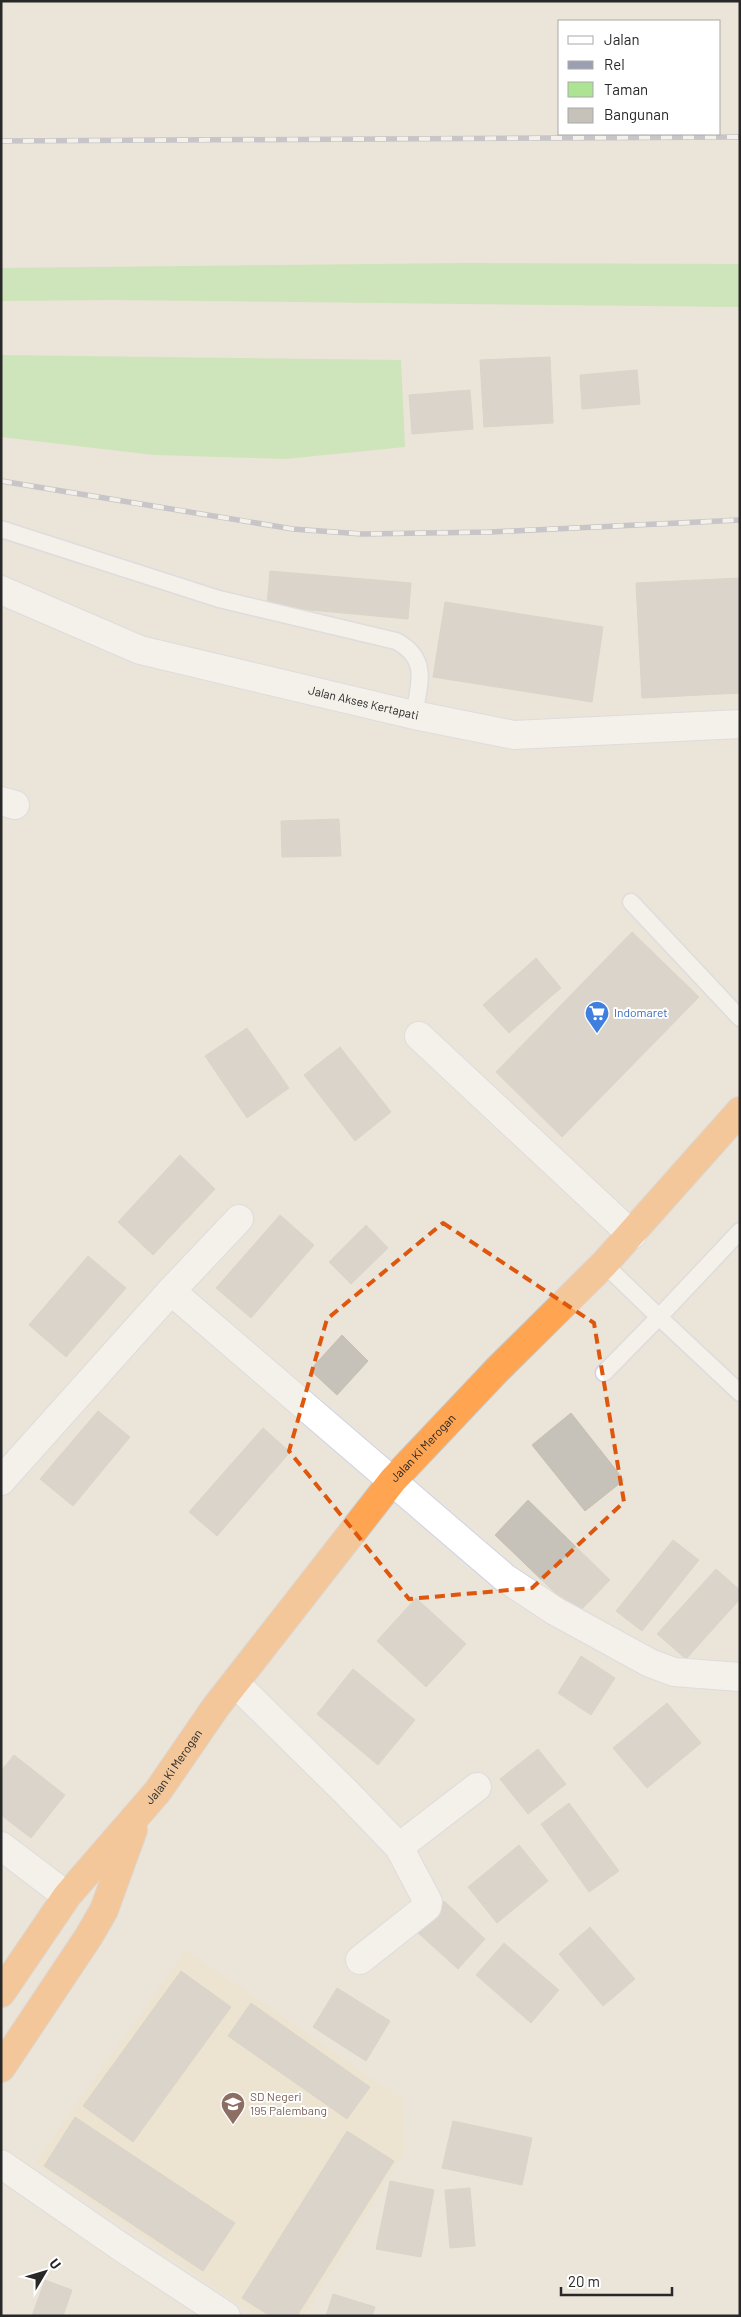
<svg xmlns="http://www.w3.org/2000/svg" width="741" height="2317" font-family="Barlow,sans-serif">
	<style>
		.education { fill: #eee3c8 }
		.green { fill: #ace494 }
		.building { fill: #c6c1b9; stroke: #c6c0b3 }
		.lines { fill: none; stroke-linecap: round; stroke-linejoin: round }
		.lane-casing { stroke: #cfd2e2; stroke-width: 19 }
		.street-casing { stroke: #cfd2e2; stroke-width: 30 }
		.highway-casing { stroke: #c7c7c7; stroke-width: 30 }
		.lane { stroke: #fff; stroke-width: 16 }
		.street { stroke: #fff; stroke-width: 28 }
		.highway { stroke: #ffa451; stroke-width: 28 }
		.rail-casing { stroke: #9c9fb3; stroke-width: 5.5 }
		.rail { stroke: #fff; stroke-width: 4; stroke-dasharray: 11; stroke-linecap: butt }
		.marked { fill: none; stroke: #de570d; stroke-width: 4; stroke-dasharray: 10 6; stroke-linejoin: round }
		.labels { text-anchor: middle; stroke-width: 4; stroke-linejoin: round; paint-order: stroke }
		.street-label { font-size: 12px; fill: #282828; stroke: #fff }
		.shop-label { font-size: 12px; fill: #366cbe; stroke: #fff; text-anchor: start }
		.education-label { font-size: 12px; fill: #785e54; stroke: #fff; text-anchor: start }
	</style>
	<rect width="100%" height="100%" fill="#ebe4d9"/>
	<!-- education -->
	<path class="education" d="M186,1950L403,2100L405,2150L303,2316H256L35,2163Z"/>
	<!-- green -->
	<path class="green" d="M469,263L740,264V307L112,300L1,301V268Z
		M1,355L401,360L405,447L285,459L154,455L1,437Z"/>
	<!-- building -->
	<path class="building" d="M550,357L553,423L484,427L480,360Z
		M637,370L640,404L582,409L580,375Z
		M470,390L473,429L412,434L409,395Z
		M270,571L411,583L408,619L267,606Z
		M740,578V693L642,698L636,583Z
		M445,602L603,627L592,702L433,677Z
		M339,819L341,856L282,857L281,821Z
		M632,932L699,997L562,1137L496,1072Z
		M536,958L561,988L509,1033L483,1005Z
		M247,1028L289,1088L247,1118L205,1056Z
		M340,1047L391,1112L355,1141L304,1075Z
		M180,1155L215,1189L153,1255L118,1222Z
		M280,1215L314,1245L251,1318L216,1288Z
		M366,1225L388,1248L351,1284L329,1262Z
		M88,1256L126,1288L66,1357L29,1325Z
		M342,1335L368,1361L337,1395L310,1370Z
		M98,1411L130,1437L73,1506L40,1479Z
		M571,1413L624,1480L585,1511L532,1445Z
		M263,1428L290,1452L217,1536L189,1512Z
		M528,1500L610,1580L577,1614L495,1535Z
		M673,1540L699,1560L642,1631L616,1611Z
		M716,1569L740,1590V1599L686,1659L657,1634Z
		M416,1598L466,1644L426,1687L377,1641Z
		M581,1656L615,1678L591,1715L558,1693Z
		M353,1669L415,1720L378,1765L317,1714Z
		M667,1703L701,1743L647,1788L613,1748Z
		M538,1749L566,1784L528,1814L500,1779Z
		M14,1755L65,1795L31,1838L1,1815V1771Z
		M569,1803L619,1871L589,1892L541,1824Z
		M519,1845L548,1881L497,1923L468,1887Z
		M444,1901L485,1939L458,1969L416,1931Z
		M590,1927L635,1979L603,2006L559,1954Z
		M504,1943L559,1990L531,2023L476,1975Z
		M181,1971L231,2007L133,2142L83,2106Z
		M337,1988L390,2021L366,2061L313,2027Z
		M251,2003L370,2087L347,2119L228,2036Z
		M75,2117L235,2223L203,2271L44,2166Z
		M453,2121L532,2138L522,2185L442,2168Z
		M347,2131L394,2161L297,2316H270L242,2298Z
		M390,2181L434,2190L421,2257L376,2249Z
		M470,2188L475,2246L450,2248L445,2190Z
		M45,2280L72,2290L63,2316H32Z
		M333,2294L375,2307L372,2316H326Z"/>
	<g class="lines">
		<defs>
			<path id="lane" d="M1,529L219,599L396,641C430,659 419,684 414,715
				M631,902L740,1018
				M604,1264L659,1317L740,1231
				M604,1373L659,1317L740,1393"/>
			<g id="street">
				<path id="s1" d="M1,590L140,650L414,715L514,735L740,724"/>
				<path d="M1,801L15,805"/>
				<path d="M419,1036L632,1235"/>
				<path d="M171,1291L239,1219"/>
				<path d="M1,1481L171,1291L505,1578L555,1611L650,1663L674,1672L740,1677"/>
				<path d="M235,1683L347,1793L399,1847L428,1902L427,1907L360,1960"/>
				<path d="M1,1846L67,1896"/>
				<path d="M399,1847L477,1787"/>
				<path d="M1,2164L121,2247L226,2316"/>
			</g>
			<g id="highway">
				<path id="s2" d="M1,1993L67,1896L158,1791L215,1708L393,1480L497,1370L604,1264L740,1111"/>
				<path d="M1,2068L89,1936L104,1910L133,1830"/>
			</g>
		</defs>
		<!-- lane casing -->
		<use href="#lane" class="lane-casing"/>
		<!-- street casing -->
		<use href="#street" class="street-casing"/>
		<!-- highway casing -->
		<use href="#highway" class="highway-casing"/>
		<!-- lane -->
		<use href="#lane" class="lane"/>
		<!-- street -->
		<use href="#street" class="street"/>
		<!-- highway -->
		<use href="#highway" class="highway"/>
		<defs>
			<path id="rail" d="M1,141L740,137
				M1,481L293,529L362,534L491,532L740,520"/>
		</defs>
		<!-- rail casing -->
		<use href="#rail" class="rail-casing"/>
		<!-- rail -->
		<use href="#rail" class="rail"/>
	</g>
	<!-- marked area -->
	<path d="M0 0H741V2317H0ZM443,1223L594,1323L624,1502L532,1588L409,1599L289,1451L327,1319Z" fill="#ebe4d9" fill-opacity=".55" fill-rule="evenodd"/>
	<path class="marked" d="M443,1223L594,1323L624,1502L532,1588L409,1599L289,1451L327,1319Z"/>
	<!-- icons -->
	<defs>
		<symbol id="supermarket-pin" viewBox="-11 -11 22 30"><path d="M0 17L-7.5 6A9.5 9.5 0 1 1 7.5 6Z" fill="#3f7fe0" stroke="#fff"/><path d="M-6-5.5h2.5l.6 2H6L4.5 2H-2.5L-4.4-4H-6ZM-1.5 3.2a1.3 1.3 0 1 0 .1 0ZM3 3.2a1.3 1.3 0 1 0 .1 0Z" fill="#fff"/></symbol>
		<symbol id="school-pin" viewBox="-11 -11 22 30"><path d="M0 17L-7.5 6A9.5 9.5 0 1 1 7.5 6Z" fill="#8d6e63" stroke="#fff"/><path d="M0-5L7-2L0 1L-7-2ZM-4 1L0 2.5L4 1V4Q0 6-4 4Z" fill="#fff"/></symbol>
	</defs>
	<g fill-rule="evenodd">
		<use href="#supermarket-pin" x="583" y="999" width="28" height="38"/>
		<use href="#school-pin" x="219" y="2090" width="28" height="38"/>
	</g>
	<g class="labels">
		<!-- street labels -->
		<g class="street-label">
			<text dy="4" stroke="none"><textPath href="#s1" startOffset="381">Jalan Akses Kertapati</textPath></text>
			<text dy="4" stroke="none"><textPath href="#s2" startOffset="690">Jalan Ki Merogan</textPath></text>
			<text dy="4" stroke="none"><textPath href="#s2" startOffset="285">Jalan Ki Merogan</textPath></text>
		</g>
		<!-- shop labels -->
		<g class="shop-label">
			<text x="614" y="1017">Indomaret</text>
		</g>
		<!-- education labels -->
		<g class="education-label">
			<text x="250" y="2101">SD Negeri<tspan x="250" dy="14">195 Palembang</tspan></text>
		</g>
	</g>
	<!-- border -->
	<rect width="741" height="2317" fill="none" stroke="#282828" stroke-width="5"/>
	<!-- legend -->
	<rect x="558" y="20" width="162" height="115" fill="#ffffff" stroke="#a9a9a9"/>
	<rect x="568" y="36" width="25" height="8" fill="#ffffff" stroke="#a9a9a9"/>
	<text x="604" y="45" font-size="15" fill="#282828">Jalan</text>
	<rect x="568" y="61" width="25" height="8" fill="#9c9fb3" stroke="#a9a9a9"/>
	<text x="604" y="70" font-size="15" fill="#282828">Rel</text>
	<rect x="568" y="82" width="25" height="15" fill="#ace494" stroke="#a9a9a9"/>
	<text x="604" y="95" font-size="15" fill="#282828">Taman</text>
	<rect x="568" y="108" width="25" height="15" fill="#c6c1b9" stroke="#a9a9a9"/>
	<text x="604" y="120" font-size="15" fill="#282828">Bangunan</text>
	<!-- north arrow -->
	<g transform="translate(45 2272) rotate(52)" stroke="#ffffff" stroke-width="4" paint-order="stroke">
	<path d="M0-4L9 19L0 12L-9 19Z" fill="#282828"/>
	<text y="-8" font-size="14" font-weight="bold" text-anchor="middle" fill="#282828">U</text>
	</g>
	<!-- scale -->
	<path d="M561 2287v8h111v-8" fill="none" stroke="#282828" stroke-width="2.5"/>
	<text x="568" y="2287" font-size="15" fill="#282828" stroke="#ffffff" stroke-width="4" paint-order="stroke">20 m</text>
</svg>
